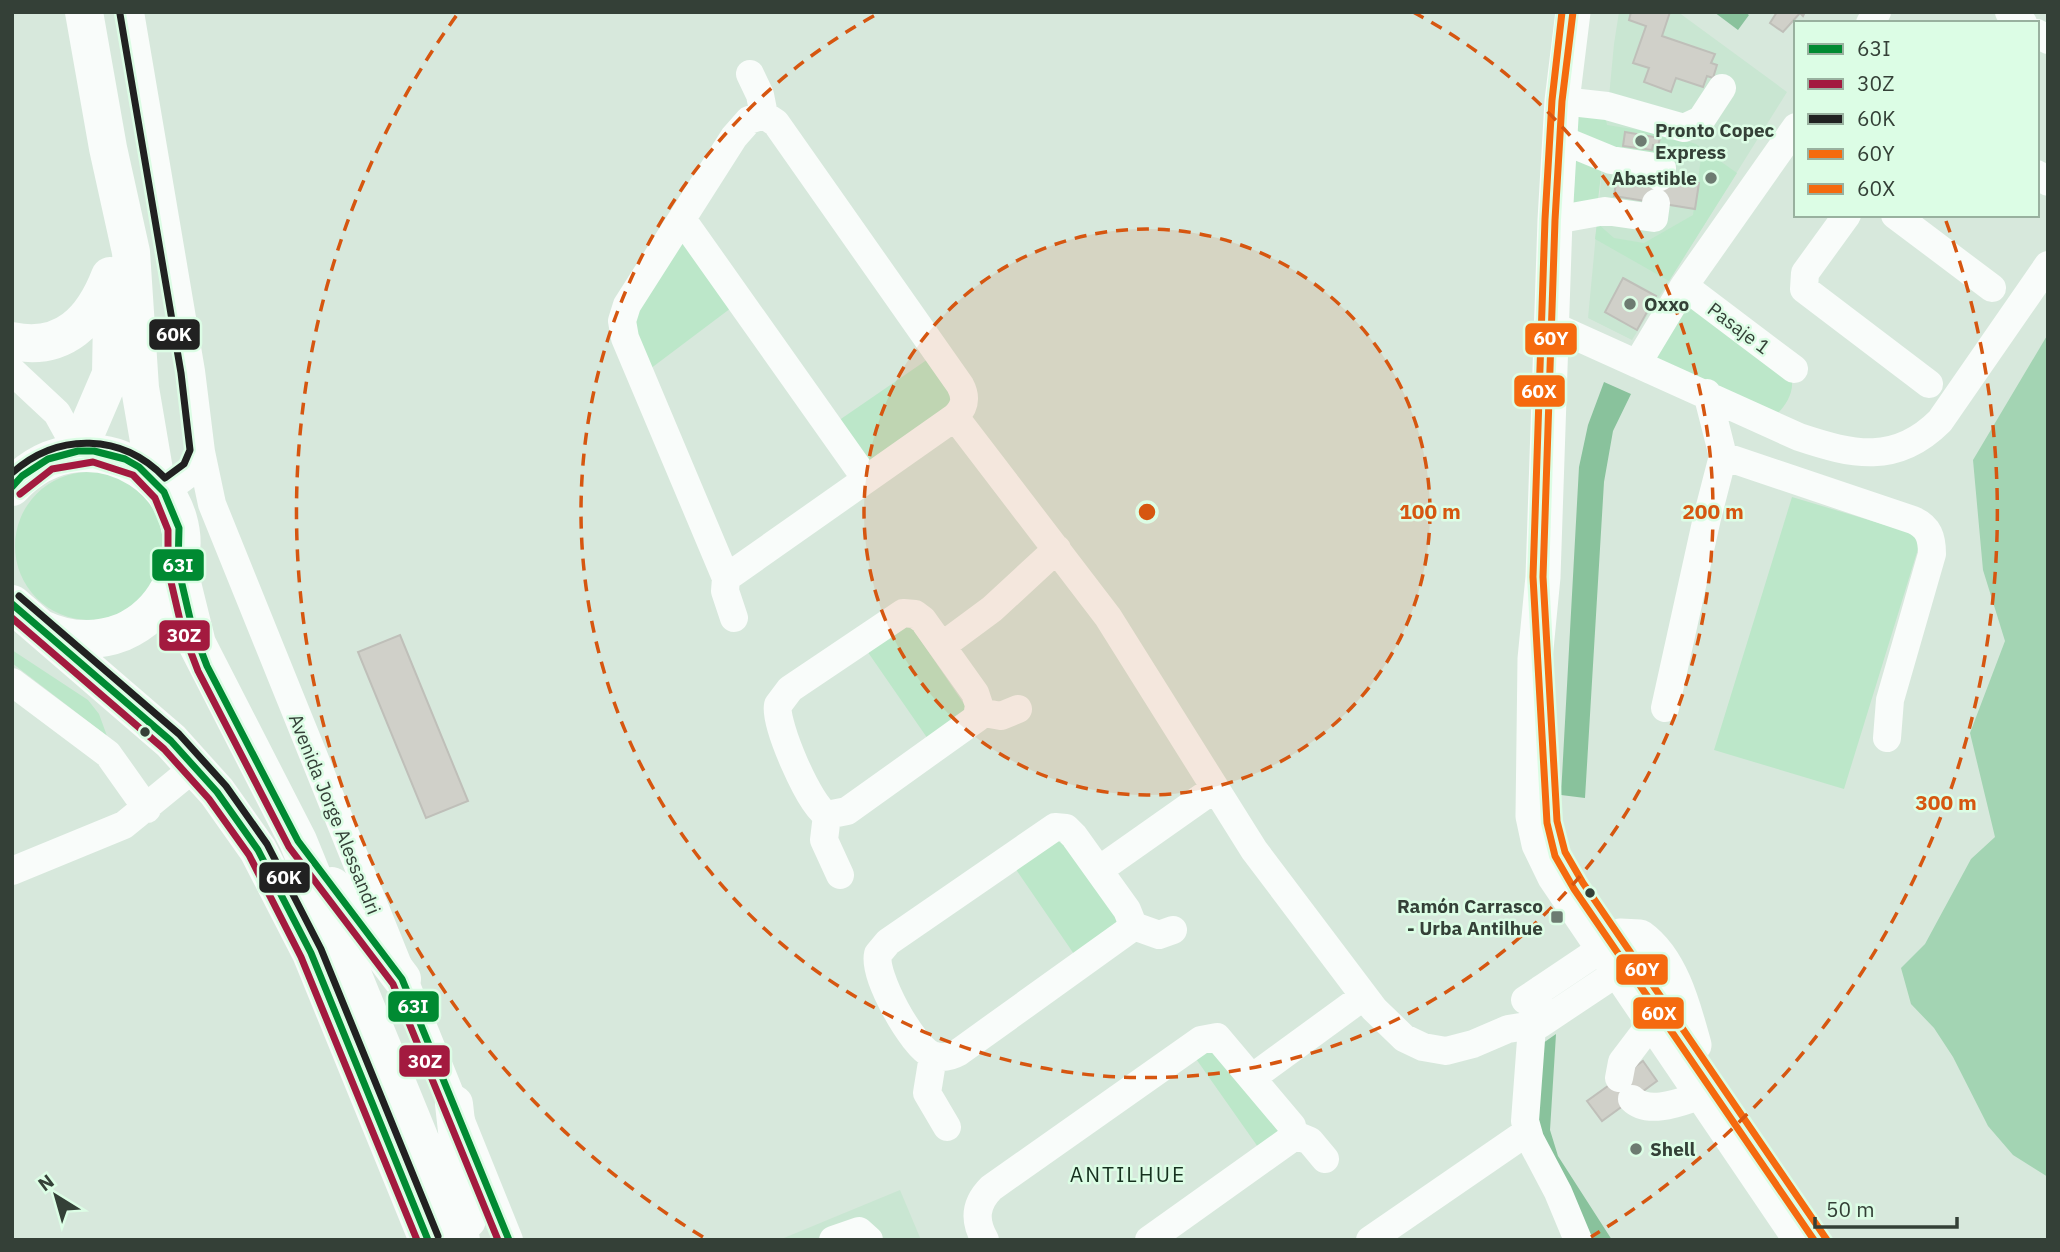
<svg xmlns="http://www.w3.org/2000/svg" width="2060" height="1252" font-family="'IBM Plex Sans',sans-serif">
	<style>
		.built { fill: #c9e6d2 }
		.green { fill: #bce7c9 }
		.forest { fill: #a3d4b3 }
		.water { fill: #89c29c }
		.building { fill: #d0d0c9; stroke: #bfbfb9; stroke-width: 2 }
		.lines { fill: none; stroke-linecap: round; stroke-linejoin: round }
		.minor { stroke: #f9fcfa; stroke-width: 28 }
		.major { stroke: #f9fcfa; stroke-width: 35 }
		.highway { stroke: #f9fcfa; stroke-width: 38 }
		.bus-1-casing { stroke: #dcfde5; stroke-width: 12 }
		.bus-2-casing { stroke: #dcfde5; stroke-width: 12 }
		.bus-3-casing { stroke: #dcfde5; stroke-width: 12 }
		.bus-4-casing { stroke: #dcfde5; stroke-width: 12 }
		.bus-5-casing { stroke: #dcfde5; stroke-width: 12 }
		.bus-1 { stroke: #008a32; stroke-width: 7 }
		.bus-2 { stroke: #a31a3f; stroke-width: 7 }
		.bus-3 { stroke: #212121; stroke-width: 7 }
		.bus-4 { stroke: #f56a0f; stroke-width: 7 }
		.bus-5 { stroke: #f56a0f; stroke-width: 7 }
		.ring { fill: none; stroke: #d65610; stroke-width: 3.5; stroke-dasharray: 12 9 }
		.poi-dot { fill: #6d7b71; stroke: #dcfde5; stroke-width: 2.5 }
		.bus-dot { fill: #344037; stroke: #dcfde5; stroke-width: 2.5 }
		.labels { text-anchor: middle; stroke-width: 5; stroke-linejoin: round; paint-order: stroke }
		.poi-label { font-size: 19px; font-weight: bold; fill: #344037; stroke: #dcfde5; text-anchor: start }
		.street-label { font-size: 19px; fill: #344037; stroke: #dcfde5 }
		.neighbourhood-label { font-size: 21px; letter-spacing: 2px; fill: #16311f; stroke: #dcfde5 }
		.centre { fill: #d65610; stroke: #dcfde5; stroke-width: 3.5 }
		.ring-label { font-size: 21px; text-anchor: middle; font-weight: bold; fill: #d65610; stroke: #dcfde5; stroke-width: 5; stroke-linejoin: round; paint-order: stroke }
		.line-badge { stroke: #dcfde5; stroke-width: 2.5 }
		.badge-label { font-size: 19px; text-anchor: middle; font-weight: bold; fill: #fff }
	</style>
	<rect width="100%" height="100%" fill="#d7e8dc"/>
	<!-- built -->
	<path class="built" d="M1619,12H1678L1787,92L1632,340L1588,318L1614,44Z
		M900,1190L921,1240H779Z"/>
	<!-- green -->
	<path class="green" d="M1573,112L1606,117L1607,125L1664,134L1696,144L1737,173L1669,281L1595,239L1597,223L1614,238L1644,243L1693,215L1702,151L1663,145L1661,156C1642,153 1585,149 1576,129C1574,125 1574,117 1573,112Z
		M1576,153L1602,166L1598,200L1573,206Z
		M684,237L731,308L646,372L627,325Z
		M1689,302L1792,382C1793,394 1785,407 1776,415L1654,362Z
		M931,357L961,401L871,463L835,423Z
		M15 546a74 74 0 1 1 148 0a74 74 0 1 1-148 0Z
		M1792,497L1922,536L1844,789L1714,750Z
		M898,625L913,629L966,707L964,718L930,742L865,648Z
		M12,650L88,700L99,714L107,736L12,663Z
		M1061,836L1122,925L1076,957L1015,868Z
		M1216,1041L1280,1132L1258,1147L1194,1056Z"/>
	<!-- forest -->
	<path class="forest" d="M2048,334V1177L2013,1155L1988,1126L1953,1057L1934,1028L1911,1004L1901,968L1925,944L1971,859L1995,837L1970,733L2005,641L1983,570L1973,460Z"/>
	<!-- water -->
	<path class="water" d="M1714,12H1745L1749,15L1738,30Z
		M1604,382L1631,394L1613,431L1604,482L1585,798L1561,795L1579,467L1588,425Z
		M1556,1034L1550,1130L1558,1156L1612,1240H1588L1536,1136V1048Z"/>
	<!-- building -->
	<path class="building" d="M1631,12H1670L1662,36L1715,54L1711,63L1717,65L1713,78L1707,76L1703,87L1676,78L1671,92L1644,82L1649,68L1633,63L1646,26L1629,20Z
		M1777,12H1805L1803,16L1800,13L1783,32L1770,23Z
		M1625,132L1660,138L1658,146L1653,145L1652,150L1623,146Z
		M1618,170L1699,183L1695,209L1614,196Z
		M1623,278L1656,296L1637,330L1605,312Z
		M400,635L468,801L426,818L358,652Z
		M1643,1061L1657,1081L1602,1121L1587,1101Z"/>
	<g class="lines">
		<!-- minor -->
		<path class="minor" d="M130,12L191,371L201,452L212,504L509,1240
			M2009,12L2023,23
			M1870,23L1877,12
			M2037,33L2048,40
			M750,74L760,95L764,115
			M1562,101L1607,106L1684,128L1701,120L1722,88
			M1560,139L1611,160L1662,168L1660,177
			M2037,174L2048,182
			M1847,215L1805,273L1804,289L1929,384
			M1895,215L1992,288
			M682,219L866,479
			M1555,220L1605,211L1654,218L1656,203
			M1684,286L1794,369
			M1551,325L1799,437C1853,455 1896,465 1940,421L2048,265
			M1637,364L1684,286L1796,127
			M12,371L57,413L78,451
			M955,417L1108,617L1254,850L1374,1009L1404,1038L1423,1047L1446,1051L1473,1044L1508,1029L1540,1024L1636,960
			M1723,456L1913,520C1929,527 1932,538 1932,554L1890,700L1887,738
			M164,492L192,471L201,452
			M726,578L955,417C965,407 967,398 960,385L776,123L764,115L749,120L734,137L627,305L622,321L625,338L726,578L725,591L734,618
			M903,613L915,614L923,620L975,693L979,705L977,718L847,811L827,815C810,807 774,723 778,705L790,689Z
			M942,646L992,609L1057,549
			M12,682L108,754L147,809
			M1665,708L1707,518L1723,456L1707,393
			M979,712L1001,716L1018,709
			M827,815L824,840L840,875
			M1055,827L1066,828L1074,836L1127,910L1131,920L1129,930L959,1052C950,1057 942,1059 932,1055C912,1046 873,976 878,954L888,942Z
			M1099,870L1214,789
			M12,871L124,825L195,767
			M1131,925L1159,935L1173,930
			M1541,989L1533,1013L1525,1121L1530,1139L1558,1192L1578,1240
			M1525,1000L1619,937
			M933,1056L927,1093L947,1127
			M1253,1077L1364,996
			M1619,1078L1622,1062L1653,1021
			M1632,1099C1649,1116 1683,1101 1702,1095
			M1293,1134L1310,1141L1325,1159
			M833,1240L859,1231L869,1240
			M985,1240C974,1221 975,1204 991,1188L1201,1040L1217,1037L1292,1126V1138L1149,1240
			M1370,1240L1527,1132"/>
		<!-- major -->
		<path class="major" d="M1573,12L1562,101L1555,220L1543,577L1535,659L1533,816L1539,844L1555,877L1801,1240
			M1620,936L1640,937C1672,960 1684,1009 1694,1045"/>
		<!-- highway -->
		<path class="highway" d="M84,12L108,148L131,252L140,388L156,482
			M12,341C64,352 93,320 110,276
			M78,451L111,374L112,317
			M12,487C89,403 223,489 169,589C159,608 143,623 123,632C95,643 67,641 40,628
			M178,567L197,644L298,841L461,1240
			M12,604L171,741L217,792L258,850L311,953L428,1240
			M332,886L402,979
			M454,1104L467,1220"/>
		<defs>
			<path id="bus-1" d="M12,487L22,476L48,459L78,451H94L125,459L139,467L164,492L179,528L178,567L192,627L207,666L298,841L402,979L509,1240
				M12,604L171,741L217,792L258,850L311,953L428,1240"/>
			<path id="bus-2" d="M20,494L52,469L93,462L133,475L155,498L168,530V569L182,629L198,671L289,847L393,984L498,1240
				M12,618L164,749L209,799L249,855L301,957L417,1240"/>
			<path id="bus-3" d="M12,473C58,432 122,433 165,478L184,464L190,450L181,373L120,14
				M19,596L179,734L226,786L267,844L321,949L438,1236"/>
			<path id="bus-4" d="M1573,12L1562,101L1555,220L1543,577L1557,821L1565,852L1583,883L1827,1240"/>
			<path id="bus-5" d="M1562,12L1552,100L1545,219L1533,577L1547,823L1555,856L1574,889L1814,1240"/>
		</defs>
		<!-- bus-1 casing -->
		<use href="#bus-1" class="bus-1-casing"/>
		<!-- bus-2 casing -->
		<use href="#bus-2" class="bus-2-casing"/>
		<!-- bus-3 casing -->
		<use href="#bus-3" class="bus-3-casing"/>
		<!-- bus-4 casing -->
		<use href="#bus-4" class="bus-4-casing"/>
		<!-- bus-5 casing -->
		<use href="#bus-5" class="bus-5-casing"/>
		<!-- bus-1 -->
		<use href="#bus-1" class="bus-1"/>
		<!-- bus-2 -->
		<use href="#bus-2" class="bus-2"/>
		<!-- bus-3 -->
		<use href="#bus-3" class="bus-3"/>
		<!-- bus-4 -->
		<use href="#bus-4" class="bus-4"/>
		<!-- bus-5 -->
		<use href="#bus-5" class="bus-5"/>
	</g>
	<!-- distance rings -->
	<circle cx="1147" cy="512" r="283" fill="#d65610" fill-opacity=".12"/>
	<g class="ring">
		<circle cx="1147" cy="512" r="283"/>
		<path d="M1413 12A566 566 0 1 1 881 12"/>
		<path d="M703 1237A850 850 0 0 1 459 12M1946 221A850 850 0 0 1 1591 1237"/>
	</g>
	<!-- markers -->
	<g class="poi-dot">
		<circle cx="1641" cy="141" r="7"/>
		<circle cx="1711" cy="178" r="7"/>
		<circle cx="1630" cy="304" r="7"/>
		<rect x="1550" y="910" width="14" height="14" rx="3.5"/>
		<circle cx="1636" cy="1149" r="7"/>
	</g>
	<g class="bus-dot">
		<circle cx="145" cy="732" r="6"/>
		<circle cx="1590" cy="893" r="6"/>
	</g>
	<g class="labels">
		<!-- poi labels -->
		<g class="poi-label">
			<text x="1655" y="137">Pronto Copec<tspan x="1655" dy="22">Express</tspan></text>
			<text x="1697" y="185" text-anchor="end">Abastible</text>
			<text x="1644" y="311">Oxxo</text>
			<text x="1543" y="913" text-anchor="end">Ramón Carrasco<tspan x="1543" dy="22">- Urba Antilhue</tspan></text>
			<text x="1650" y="1156">Shell</text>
		</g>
		<!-- street labels -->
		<g class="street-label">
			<text transform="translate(1739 328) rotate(37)" y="7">Pasaje 1</text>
			<text transform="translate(335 814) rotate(68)" y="7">Avenida Jorge Alessandri</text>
		</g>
		<!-- neighbourhood labels -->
		<g class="neighbourhood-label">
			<text x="1128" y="1182">ANTILHUE</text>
		</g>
	</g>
	<circle cx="1147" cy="512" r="10" class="centre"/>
	<g class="ring-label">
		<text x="1430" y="519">100 m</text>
		<text x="1713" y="519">200 m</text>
		<text x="1946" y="810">300 m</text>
	</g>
	<g class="line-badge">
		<rect x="148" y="318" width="53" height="33" rx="7" fill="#212121"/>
		<rect x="1524" y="322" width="54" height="34" rx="7" fill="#f56a0f"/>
		<rect x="1513" y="374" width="53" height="34" rx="7" fill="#f56a0f"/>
		<rect x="151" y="548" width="54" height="34" rx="7" fill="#008a32"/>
		<rect x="158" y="619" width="53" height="33" rx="7" fill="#a31a3f"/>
		<rect x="258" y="861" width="53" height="33" rx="7" fill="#212121"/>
		<rect x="1615" y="953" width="54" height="33" rx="7" fill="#f56a0f"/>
		<rect x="387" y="990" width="53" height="33" rx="7" fill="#008a32"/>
		<rect x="1632" y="996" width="53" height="34" rx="7" fill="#f56a0f"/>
		<rect x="398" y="1044" width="53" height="34" rx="7" fill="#a31a3f"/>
	</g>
	<g class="badge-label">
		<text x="174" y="341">60K</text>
		<text x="1551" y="345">60Y</text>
		<text x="1539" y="398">60X</text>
		<text x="178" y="572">63I</text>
		<text x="184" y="642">30Z</text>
		<text x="284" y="884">60K</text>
		<text x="1642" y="976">60Y</text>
		<text x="413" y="1013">63I</text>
		<text x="1659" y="1020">60X</text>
		<text x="425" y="1068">30Z</text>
	</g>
	<!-- border -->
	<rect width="2060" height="1252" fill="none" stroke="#344037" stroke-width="28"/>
	<!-- legend -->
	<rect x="1794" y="21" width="245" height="196" fill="#dcfde5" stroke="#99b19f" stroke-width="2"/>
	<rect x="1808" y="44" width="35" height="10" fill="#008a32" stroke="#99b19f" stroke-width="2"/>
	<text x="1857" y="56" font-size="21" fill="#344037">63I</text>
	<rect x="1808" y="79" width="35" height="10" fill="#a31a3f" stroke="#99b19f" stroke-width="2"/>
	<text x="1857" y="91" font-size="21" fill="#344037">30Z</text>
	<rect x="1808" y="114" width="35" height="10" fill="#212121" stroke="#99b19f" stroke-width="2"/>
	<text x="1857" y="126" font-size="21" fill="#344037">60K</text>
	<rect x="1808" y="149" width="35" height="10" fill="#f56a0f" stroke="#99b19f" stroke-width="2"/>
	<text x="1857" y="161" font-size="21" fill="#344037">60Y</text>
	<rect x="1808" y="184" width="35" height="10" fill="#f56a0f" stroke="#99b19f" stroke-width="2"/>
	<text x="1857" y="196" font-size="21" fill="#344037">60X</text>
	<!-- north arrow -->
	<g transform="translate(56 1196) rotate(323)" stroke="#dcfde5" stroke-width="5" paint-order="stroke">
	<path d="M0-5L12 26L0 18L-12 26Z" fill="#344037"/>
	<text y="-10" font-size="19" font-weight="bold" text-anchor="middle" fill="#344037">N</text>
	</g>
	<!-- scale -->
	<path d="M1815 1217v10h142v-10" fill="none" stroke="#344037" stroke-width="3.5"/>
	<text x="1826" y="1217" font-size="21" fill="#344037" stroke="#dcfde5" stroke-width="5" paint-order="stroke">50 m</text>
</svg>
